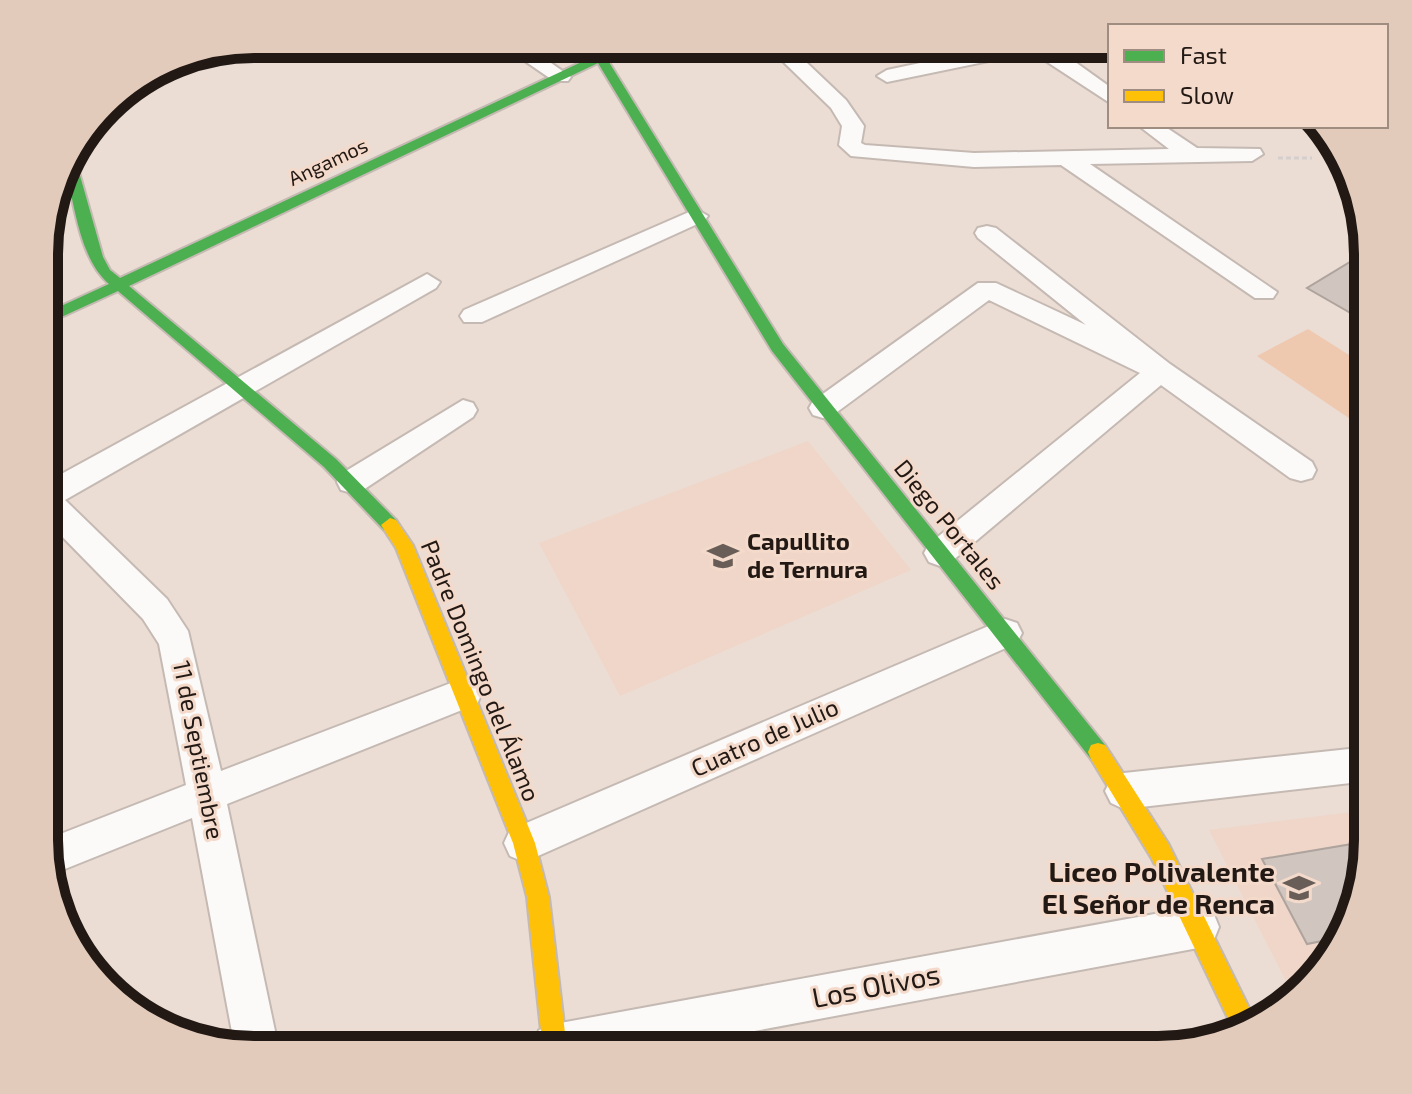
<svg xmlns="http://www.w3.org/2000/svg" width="1412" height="1094" font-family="'Exo 2',sans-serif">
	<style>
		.built { fill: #efd6c8 }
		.green { fill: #efc8b0 }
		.building { fill: #d0c5bf; stroke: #aea39d; stroke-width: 2 }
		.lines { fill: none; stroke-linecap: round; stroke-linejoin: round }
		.street-casing { stroke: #c5bab3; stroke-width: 4 }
		.fast-casing { stroke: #c5bab3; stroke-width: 4 }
		.slow-casing { stroke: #c5bab3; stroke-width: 4 }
		.path { stroke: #d4cfcd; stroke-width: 3; stroke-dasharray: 5 3; stroke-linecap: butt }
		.street { fill: #fcfaf9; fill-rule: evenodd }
		.fast { fill: #4caf50; fill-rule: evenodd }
		.slow { fill: #ffc107; fill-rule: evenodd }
		.labels { text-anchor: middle; stroke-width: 6; stroke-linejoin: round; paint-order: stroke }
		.far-street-label { font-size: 20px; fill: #231914; stroke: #f4dacb }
		.street-label { font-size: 24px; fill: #231914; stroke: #f4dacb }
		.poi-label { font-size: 24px; font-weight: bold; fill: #231914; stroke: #f4dacb; text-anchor: start }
		.near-poi-label { font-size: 28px; font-weight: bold; fill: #231914; stroke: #f4dacb; text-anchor: end }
		.near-street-label { font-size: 28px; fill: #231914; stroke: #f4dacb }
		.rim { fill: none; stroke: #231914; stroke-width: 10 }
	</style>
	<rect width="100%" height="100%" fill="#ebddd4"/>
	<!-- built -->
	<path class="built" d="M808,441L911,570L620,696L539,543Z
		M1368,810V855L1352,921L1316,979L1293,995L1209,830Z"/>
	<!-- green -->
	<path class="green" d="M1308,329L1368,367L1365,429L1257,356Z"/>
	<!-- building -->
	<path class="building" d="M1368,251V323L1307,288Z
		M1364,842L1368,855L1352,921L1331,927L1337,938L1307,944L1262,859Z"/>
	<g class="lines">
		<defs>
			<path id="street" d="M500,44H524L571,77L568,81H554Z
				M765,44H787L846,100L864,126L861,143L865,145L974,153L1169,149L1139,126H1164L1197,148L1260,149L1263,154L1252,161L1090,164L1277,292L1273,298H1255L1061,165L974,167L851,156L839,145L842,126L831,108Z
				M1010,44H1050L1110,87V103L1032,52L887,82L877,76L887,70Z
				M1301,126H1320L1330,140H1317Z
				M696,209L708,216L704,221L482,322H464L460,316L464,310Z
				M987,226L996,228L1170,364L1312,462L1316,470L1312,478L1301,481L1290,478L1161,385L951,562L940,566L929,562L924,553L929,544L1140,373L989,300L833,415L823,418L813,415L809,408L813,401L978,283H996L1086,325L978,238L975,233L978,228Z
				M427,274L440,282L436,288L65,500L167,599L188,631L221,771L464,678L477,682L482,693L477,704L227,804L279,1050L235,1048L192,818L50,875L45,840L186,785L159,644L143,619L45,519V483Z
				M463,400L473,403L477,410L473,417L363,490L352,493L341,490L337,482L341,474Z
				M1005,619L1017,623L1022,633L1017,643L538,856L524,862L510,856L504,843L510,830Z
				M1368,747V781L1124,809L1111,803L1105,791L1111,779L1124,773Z
				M1198,906L1213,912L1219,927L1213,942L1198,948L653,1050H534L533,1046L539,1030L555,1024Z"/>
			<path id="fast" d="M620,44L633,45L607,59L783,344L1105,745L1108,752L1105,759L1098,761L1091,759L772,351L598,63L129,286L336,459L396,520L399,525L396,530H384L324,467L118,291L46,324V313L109,284C79,258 75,205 65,168L70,154L75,158L103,257L110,270L120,278Z"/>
			<path id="slow" d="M390,518L396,520L413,545L535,843L549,897L567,1050H543L527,897L513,843L396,548L381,525Z
				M1098,743L1105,745L1168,843L1255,1020L1239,1034L1236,1035L1152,859L1091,759L1088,752L1091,745Z"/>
		</defs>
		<!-- street casing -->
		<use href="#street" class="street-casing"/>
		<!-- fast casing -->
		<use href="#fast" class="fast-casing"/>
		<!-- slow casing -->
		<use href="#slow" class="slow-casing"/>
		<!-- path -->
		<path class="path" d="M1278,158H1312"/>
		<!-- street -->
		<use href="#street" class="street"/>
		<!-- fast -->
		<use href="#fast" class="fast"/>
		<!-- slow -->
		<use href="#slow" class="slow"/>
	</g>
	<!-- icons -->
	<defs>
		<symbol id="school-bare" viewBox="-9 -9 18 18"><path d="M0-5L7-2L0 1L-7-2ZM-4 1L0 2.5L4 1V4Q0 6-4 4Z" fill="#695e57" stroke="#f4dacb" stroke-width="2.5" paint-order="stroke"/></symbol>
	</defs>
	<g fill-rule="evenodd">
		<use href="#school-bare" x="701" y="534" width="44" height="44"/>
		<use href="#school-bare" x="1277" y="866" width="44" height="44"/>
	</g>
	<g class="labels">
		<!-- far-street labels -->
		<g class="far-street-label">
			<text transform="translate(328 162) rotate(-25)" y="7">Angamos</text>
		</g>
		<!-- street labels -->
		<g class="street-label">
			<text transform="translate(949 525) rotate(51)" y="8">Diego Portales</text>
			<text transform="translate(480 671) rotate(68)" y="8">Padre Domingo del Álamo</text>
			<text transform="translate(765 738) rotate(-24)" y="8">Cuatro de Julio</text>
			<text transform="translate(198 750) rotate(79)" y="8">11 de Septiembre</text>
		</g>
		<!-- poi labels -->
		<g class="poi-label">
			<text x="747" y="550">Capullito<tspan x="747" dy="28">de Ternura</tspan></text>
		</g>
		<!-- near-poi labels -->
		<g class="near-poi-label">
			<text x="1275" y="882">Liceo Polivalente<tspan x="1275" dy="32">El Señor de Renca</tspan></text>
		</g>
		<!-- near-street labels -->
		<g class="near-street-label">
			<text transform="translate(876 986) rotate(-11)" y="10">Los Olivos</text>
		</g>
	</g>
	<!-- crop -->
	<path d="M0 0H1412V1094H0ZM254 58H1158A196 196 0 0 1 1354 254V840A196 196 0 0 1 1158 1036H254A196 196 0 0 1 58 840V254A196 196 0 0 1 254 58Z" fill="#e3cbbc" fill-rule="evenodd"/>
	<path class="rim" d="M254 58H1158A196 196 0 0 1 1354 254V840A196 196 0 0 1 1158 1036H254A196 196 0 0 1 58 840V254A196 196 0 0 1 254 58Z"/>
	<!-- legend -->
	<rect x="1108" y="24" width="280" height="104" fill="#f4dacb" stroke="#a08d82" stroke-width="2"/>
	<rect x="1124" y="50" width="40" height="12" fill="#4caf50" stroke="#a08d82" stroke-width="2"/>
	<text x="1180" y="64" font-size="24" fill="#231914">Fast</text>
	<rect x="1124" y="90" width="40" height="12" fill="#ffc107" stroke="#a08d82" stroke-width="2"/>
	<text x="1180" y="104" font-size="24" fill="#231914">Slow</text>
</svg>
